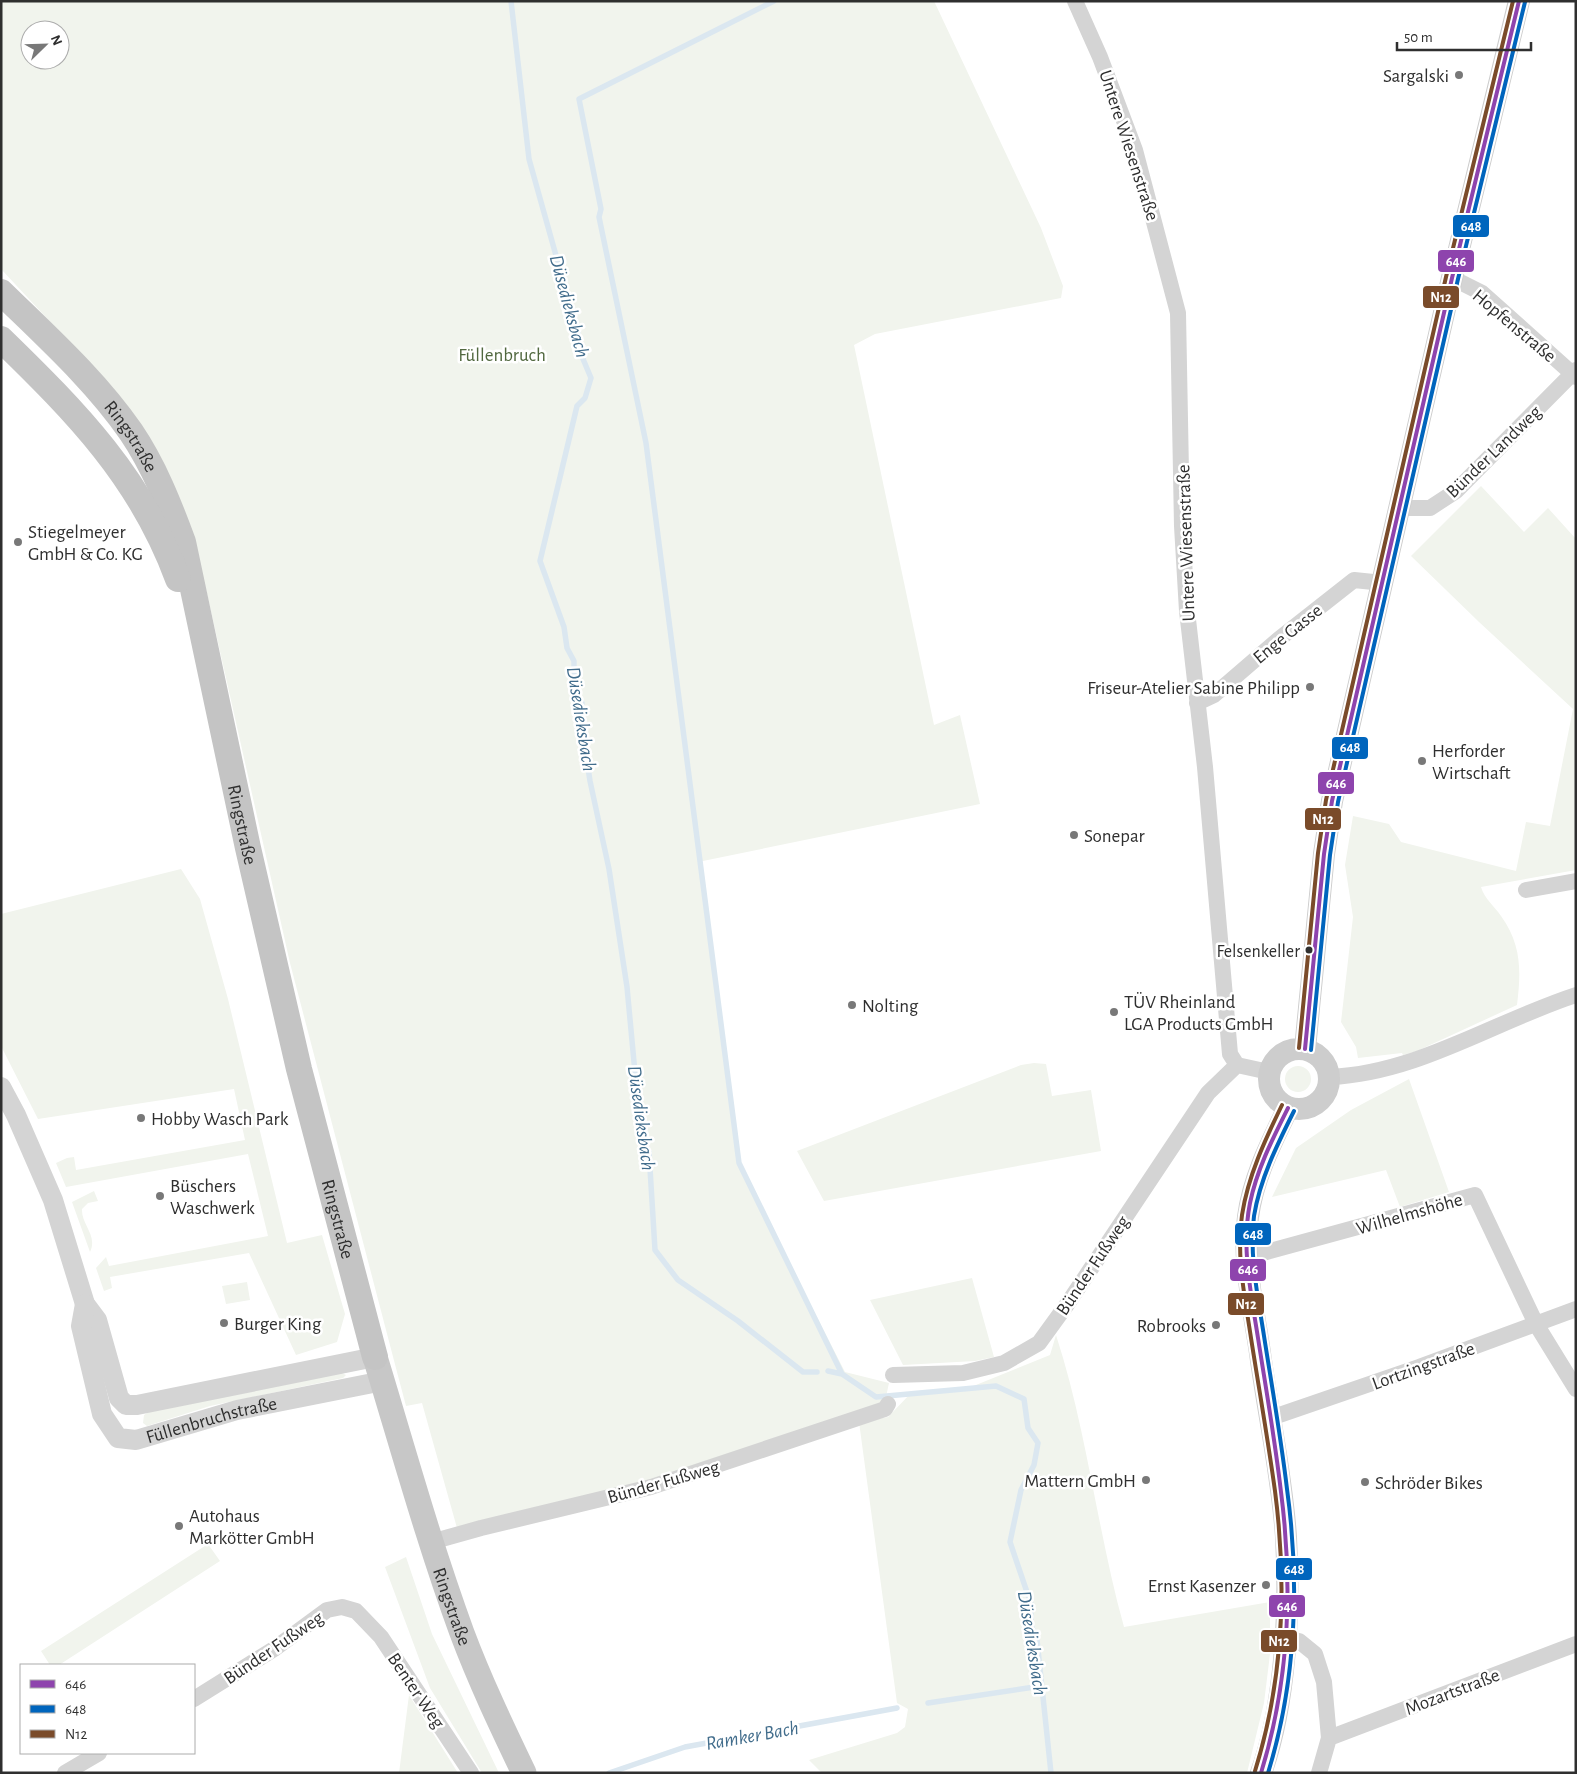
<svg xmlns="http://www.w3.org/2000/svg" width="1577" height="1774" font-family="'Alegreya Sans',sans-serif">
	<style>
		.green { fill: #f1f4ed; fill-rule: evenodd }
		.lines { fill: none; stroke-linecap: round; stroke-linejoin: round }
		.stream { stroke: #dbe7f0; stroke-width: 5.5 }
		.minor { stroke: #d4d4d4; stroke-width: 16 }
		.tertiary { stroke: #d4d4d4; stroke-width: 20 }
		.secondary { stroke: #cdcdcd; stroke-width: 22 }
		.primary { stroke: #c7c7c7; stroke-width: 25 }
		.trunk { stroke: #c4c4c4; stroke-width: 26 }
		.bus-1-casing { stroke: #fff; stroke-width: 8 }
		.bus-2-casing { stroke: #fff; stroke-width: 8 }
		.bus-3-casing { stroke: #fff; stroke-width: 8 }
		.bus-1 { stroke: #8e44ad; stroke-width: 4 }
		.bus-2 { stroke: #0065bd; stroke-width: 4 }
		.bus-3 { stroke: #7a4b2a; stroke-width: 4 }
		.poi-dot { fill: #787878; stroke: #fff; stroke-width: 2 }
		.bus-dot { fill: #2f2f2f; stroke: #fff; stroke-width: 2 }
		.labels { text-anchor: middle; stroke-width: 5; stroke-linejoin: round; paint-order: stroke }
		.bus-label { font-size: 18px; fill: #2f2f2f; stroke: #fff; text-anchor: end }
		.poi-label { font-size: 19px; fill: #2f2f2f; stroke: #fff; text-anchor: start }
		.street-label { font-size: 19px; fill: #2f2f2f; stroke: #fff }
		.park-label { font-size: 19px; fill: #51683f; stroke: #fff }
		.water-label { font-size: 20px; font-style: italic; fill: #426d8c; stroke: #fff }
		.line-badge { stroke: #fff; stroke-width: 2 }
		.badge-label { font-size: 14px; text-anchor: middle; font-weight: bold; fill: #fff }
	</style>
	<rect width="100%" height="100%" fill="#fff"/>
	<!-- green -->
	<path class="green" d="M1,1H934L1041,228L1063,286L1061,298L875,334L854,345L934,725L960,715L980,804L698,862L738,1163L845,1372L889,1383L884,1406L650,1482L457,1528L422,1403L406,1406L397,1372L290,963L206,589L83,357L1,269ZM30,30H60V60H30Z
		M1481,486L1524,532L1548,508L1576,539V870L1481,887C1484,898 1495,907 1501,916C1522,945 1521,972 1517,1005L1417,1051L1403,1055L1402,1053L1358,1058L1356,1047L1341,1022L1353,917L1345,865L1353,816L1389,824L1401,842L1516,871L1526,822L1550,826L1573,709L1479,622L1411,556Z
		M181,869L200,899L228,999L287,1243L322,1235L345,1314L337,1342L296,1355L249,1253L110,1277L112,1288L104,1291L96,1268L106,1257L109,1266L268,1236L248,1154L66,1187L56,1163L67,1158L74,1157L76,1170L245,1140L234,1089L38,1119L1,1046V914Z
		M1034,1063L1046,1064L1052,1096L1091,1090L1101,1151L824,1201L797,1151L1021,1065Z
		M1285 1079a13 13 0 1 1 26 0a13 13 0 1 1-26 0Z
		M1409,1079L1449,1192L1400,1207L1386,1170L1272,1197L1296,1148L1351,1110Z
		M94,1191L98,1201L88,1203L82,1209C81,1225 98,1235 90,1252L72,1202Z
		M972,1278L994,1357L975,1361L903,1365L870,1300Z
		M247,1282L250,1300L226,1304L222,1286Z
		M1056,1335C1087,1430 1097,1530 1124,1627L1270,1602V1654L1264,1703L1247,1773H822L809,1760L897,1733L905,1727L908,1709L897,1703L859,1422L888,1417L912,1392L966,1389L1050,1355Z
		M342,1373L346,1375L343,1378L210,1406L147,1426L143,1423L144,1415L150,1411Z
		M208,1544L220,1561L59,1665H50L41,1651Z
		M406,1557L432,1634L499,1773H482L430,1688L385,1567Z
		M409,1695L458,1773H399Z"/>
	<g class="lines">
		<!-- stream -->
		<path class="stream" d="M511,1L529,159L557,259L563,294L578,329V347L591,378L585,398L577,406L540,561L564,627L567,648L574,661V691L582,703L580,715L590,781L609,869L627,987L641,1137L649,1152L655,1250L678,1280L738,1321L803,1372H817
			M774,1L579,99L601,209L599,217L646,443L739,1163L842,1374
			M828,1371L842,1374L876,1397L996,1386L1024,1399L1028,1428L1038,1443L1034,1465L1021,1490L1010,1542L1031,1604V1625L1037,1640L1051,1773
			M928,1703L1041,1686
			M609,1773L685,1747L897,1708"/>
		<!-- minor -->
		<path class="minor" d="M1075,1L1100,57L1135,150L1178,313L1182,526L1187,611L1205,767L1230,1054L1237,1065L1269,1072
			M1452,278L1482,293L1576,377
			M1399,508H1430L1456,491L1576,370
			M1197,703L1214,695L1279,639L1354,580L1383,583
			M1526,890L1576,881
			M1330,1077C1418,1073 1493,1022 1576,995
			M1248,1257L1475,1195L1536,1324L1576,1389
			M893,1375L963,1373L1004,1363L1039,1343L1068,1303L1208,1093L1237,1065
			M1268,1419L1419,1367L1576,1309
			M431,1542L481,1528L651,1487L885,1409L888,1404
			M1284,1638L1299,1641L1315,1654L1324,1682L1329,1738L1319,1773
			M194,1699L274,1649L327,1610L342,1607L356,1611L381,1637L471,1773
			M1329,1738L1576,1644
			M65,1773L99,1753"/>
		<!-- tertiary -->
		<g class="tertiary">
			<path d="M1,1087L16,1115L53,1200L85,1304L97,1320L119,1398L126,1405H137L375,1357"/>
			<path id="s1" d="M85,1304L81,1326L102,1414L118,1438L136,1440L237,1410L383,1381"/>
		</g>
		<!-- secondary -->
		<path class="secondary" d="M1269 1079a30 30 0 1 1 60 0a30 30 0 1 1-60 0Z
			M1305,1049L1324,854L1332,801L1452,278L1519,1
			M1261,1773C1286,1703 1290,1610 1286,1537C1282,1475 1268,1414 1260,1353C1254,1311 1242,1259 1248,1217C1253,1178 1271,1143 1288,1108"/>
		<!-- primary -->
		<path class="primary" id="s2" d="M375,1357C403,1449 429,1543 462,1633C480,1681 502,1727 524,1773"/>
		<!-- trunk -->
		<g class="trunk">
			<path id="s3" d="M1,292C46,336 95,380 131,432C154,466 169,504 183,542L248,848L299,1069L375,1357"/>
			<path d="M1,339C77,413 141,478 178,579"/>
		</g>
		<defs>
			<path id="bus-1" d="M1305,1049L1324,854L1332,801L1452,278L1519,1
				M1261,1773C1289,1682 1293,1585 1281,1492C1275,1440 1266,1389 1258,1338C1251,1293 1241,1248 1250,1203C1257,1169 1273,1138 1288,1108"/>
			<path id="bus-2" d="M1311,1050L1330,855L1338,802L1458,279L1525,2
				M1268,1773C1296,1682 1300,1583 1287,1489C1281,1438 1272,1387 1264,1336C1258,1297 1249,1256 1254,1216C1260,1179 1277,1145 1294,1111"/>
			<path id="bus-3" d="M1299,1048L1318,853L1326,800L1446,277L1513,1
				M1255,1771C1283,1681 1287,1584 1275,1491C1268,1440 1259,1389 1251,1338C1245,1298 1236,1256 1242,1215C1248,1176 1265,1140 1282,1105"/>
		</defs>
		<!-- bus-1 casing -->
		<use href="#bus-1" class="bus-1-casing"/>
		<!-- bus-2 casing -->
		<use href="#bus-2" class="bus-2-casing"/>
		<!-- bus-3 casing -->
		<use href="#bus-3" class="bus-3-casing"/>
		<!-- bus-1 -->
		<use href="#bus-1" class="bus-1"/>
		<!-- bus-2 -->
		<use href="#bus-2" class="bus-2"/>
		<!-- bus-3 -->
		<use href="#bus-3" class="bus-3"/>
	</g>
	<!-- markers -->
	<g class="poi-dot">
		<circle cx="1459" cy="75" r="5"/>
		<circle cx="18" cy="542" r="5"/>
		<circle cx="1310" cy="687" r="5"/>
		<circle cx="1422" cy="761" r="5"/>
		<circle cx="1074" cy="835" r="5"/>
		<circle cx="852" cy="1005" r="5"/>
		<circle cx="1114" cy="1012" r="5"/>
		<circle cx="141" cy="1118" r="5"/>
		<circle cx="160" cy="1196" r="5"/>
		<circle cx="224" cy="1323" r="5"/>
		<circle cx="1216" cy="1325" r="5"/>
		<circle cx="1146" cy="1480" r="5"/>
		<circle cx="1365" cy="1482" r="5"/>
		<circle cx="179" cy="1526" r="5"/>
		<circle cx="1266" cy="1585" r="5"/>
	</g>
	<circle class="bus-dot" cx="1309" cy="950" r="4.5"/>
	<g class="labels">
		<!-- bus labels -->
		<g class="bus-label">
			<text x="1300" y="957">Felsenkeller</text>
		</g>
		<!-- poi labels -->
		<g class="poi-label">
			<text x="1449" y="82" text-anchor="end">Sargalski</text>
			<text x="28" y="538">Stiegelmeyer<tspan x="28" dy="22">GmbH &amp; Co. KG</tspan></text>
			<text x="1300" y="694" text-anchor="end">Friseur-Atelier Sabine Philipp</text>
			<text x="1432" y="757">Herforder<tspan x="1432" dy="22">Wirtschaft</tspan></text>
			<text x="1084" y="842">Sonepar</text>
			<text x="1124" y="1008">TÜV Rheinland<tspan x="1124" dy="22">LGA Products GmbH</tspan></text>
			<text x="862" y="1012">Nolting</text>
			<text x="151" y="1125">Hobby Wasch Park</text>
			<text x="170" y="1192">Büschers<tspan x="170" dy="22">Waschwerk</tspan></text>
			<text x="234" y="1330">Burger King</text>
			<text x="1206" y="1332" text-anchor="end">Robrooks</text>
			<text x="1136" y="1487" text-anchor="end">Mattern GmbH</text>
			<text x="1375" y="1489">Schröder Bikes</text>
			<text x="189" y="1522">Autohaus<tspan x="189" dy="22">Markötter GmbH</tspan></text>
			<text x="1256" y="1592" text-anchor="end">Ernst Kasenzer</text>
		</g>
		<!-- street labels -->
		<g class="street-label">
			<text transform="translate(1130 145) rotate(72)" y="7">Untere Wiesenstraße</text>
			<text transform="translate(1515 325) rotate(40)" y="7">Hopfenstraße</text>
			<text dy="7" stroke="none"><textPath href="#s3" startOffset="195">Ringstraße</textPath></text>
			<text transform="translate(1493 451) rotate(-44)" y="7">Bünder Landweg</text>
			<text transform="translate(1185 543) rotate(-92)" y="7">Untere Wiesenstraße</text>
			<text transform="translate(1287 633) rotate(-39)" y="7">Enge Gasse</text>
			<text dy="7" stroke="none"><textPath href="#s3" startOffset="602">Ringstraße</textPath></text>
			<text transform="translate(1409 1213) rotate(-16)" y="7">Wilhelmshöhe</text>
			<text dy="7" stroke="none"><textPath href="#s3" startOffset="1008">Ringstraße</textPath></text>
			<text transform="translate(1092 1265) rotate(-56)" y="7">Bünder Fußweg</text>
			<text transform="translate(1423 1365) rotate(-20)" y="7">Lortzingstraße</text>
			<text dy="7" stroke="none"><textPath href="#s1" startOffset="238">Füllenbruchstraße</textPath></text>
			<text transform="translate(663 1481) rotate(-16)" y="7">Bünder Fußweg</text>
			<text dy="7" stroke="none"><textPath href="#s2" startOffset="261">Ringstraße</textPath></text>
			<text transform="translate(273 1647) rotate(-34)" y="7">Bünder Fußweg</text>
			<text transform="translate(417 1690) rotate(56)" y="7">Benter Weg</text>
			<text transform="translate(1452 1691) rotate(-21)" y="7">Mozartstraße</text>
		</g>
		<!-- park labels -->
		<g class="park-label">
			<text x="502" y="361">Füllenbruch</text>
		</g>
		<!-- water labels -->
		<g class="water-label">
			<text transform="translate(570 306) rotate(75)" y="7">Düsedieksbach</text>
			<text transform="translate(582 719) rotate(81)" y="7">Düsedieksbach</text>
			<text transform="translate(642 1118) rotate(82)" y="7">Düsedieksbach</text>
			<text transform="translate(1033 1643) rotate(81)" y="7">Düsedieksbach</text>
			<text transform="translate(752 1735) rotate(-10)" y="7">Ramker Bach</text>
		</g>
	</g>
	<g class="line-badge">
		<rect x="1452" y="214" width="38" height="24" rx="5" fill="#0065bd"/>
		<rect x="1437" y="249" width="38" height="24" rx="5" fill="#8e44ad"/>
		<rect x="1422" y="285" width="38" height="24" rx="5" fill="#7a4b2a"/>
		<rect x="1331" y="736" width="38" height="24" rx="5" fill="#0065bd"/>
		<rect x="1317" y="771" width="38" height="24" rx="5" fill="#8e44ad"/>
		<rect x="1304" y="807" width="38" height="24" rx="5" fill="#7a4b2a"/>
		<rect x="1234" y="1222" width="38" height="24" rx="5" fill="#0065bd"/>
		<rect x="1229" y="1258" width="38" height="24" rx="5" fill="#8e44ad"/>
		<rect x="1227" y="1292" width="38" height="24" rx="5" fill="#7a4b2a"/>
		<rect x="1275" y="1557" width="38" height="24" rx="5" fill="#0065bd"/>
		<rect x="1268" y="1594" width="38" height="24" rx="5" fill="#8e44ad"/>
		<rect x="1260" y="1629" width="38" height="24" rx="5" fill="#7a4b2a"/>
	</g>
	<g class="badge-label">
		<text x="1471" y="231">648</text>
		<text x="1456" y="266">646</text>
		<text x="1441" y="302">N12</text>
		<text x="1350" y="752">648</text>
		<text x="1336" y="788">646</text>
		<text x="1323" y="824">N12</text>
		<text x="1253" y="1239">648</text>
		<text x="1248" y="1274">646</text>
		<text x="1246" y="1309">N12</text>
		<text x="1294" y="1574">648</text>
		<text x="1287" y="1611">646</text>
		<text x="1279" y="1646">N12</text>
	</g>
	<!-- border -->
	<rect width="1577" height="1774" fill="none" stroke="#2f2f2f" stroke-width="5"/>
	<!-- legend -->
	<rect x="20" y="1664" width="175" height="90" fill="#ffffff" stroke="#acacac"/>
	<rect x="30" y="1680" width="25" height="8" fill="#8e44ad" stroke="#acacac"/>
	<text x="65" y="1689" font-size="15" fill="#2f2f2f">646</text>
	<rect x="30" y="1705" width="25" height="8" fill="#0065bd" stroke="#acacac"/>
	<text x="65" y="1714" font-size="15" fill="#2f2f2f">648</text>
	<rect x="30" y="1730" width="25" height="8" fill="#7a4b2a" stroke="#acacac"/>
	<text x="65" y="1739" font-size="15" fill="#2f2f2f">N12</text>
	<!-- north arrow -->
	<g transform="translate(45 45) rotate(67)"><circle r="24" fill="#ffffff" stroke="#acacac"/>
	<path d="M0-4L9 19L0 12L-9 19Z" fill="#787878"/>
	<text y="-8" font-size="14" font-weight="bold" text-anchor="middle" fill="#2f2f2f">N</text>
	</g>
	<!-- scale -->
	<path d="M1397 42v8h134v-8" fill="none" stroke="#2f2f2f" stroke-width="2.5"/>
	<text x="1404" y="42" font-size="15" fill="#2f2f2f" stroke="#ffffff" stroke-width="4" paint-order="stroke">50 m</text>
</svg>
